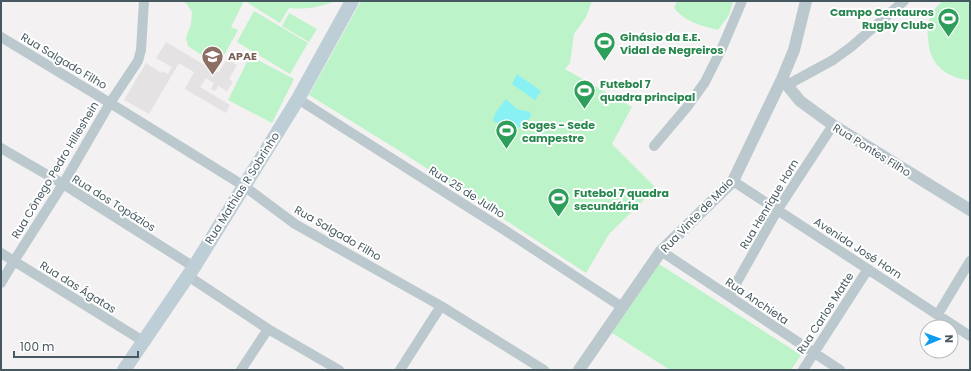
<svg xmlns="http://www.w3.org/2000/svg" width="971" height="371" font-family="Poppins,sans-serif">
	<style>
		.education { fill: #e4e2e3 }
		.green { fill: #bdf3c8 }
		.water { fill: #88f1f3 }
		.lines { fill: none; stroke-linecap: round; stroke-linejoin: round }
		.minor { stroke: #bbc9ce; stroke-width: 10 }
		.tertiary { stroke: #bbc9ce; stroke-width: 12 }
		.secondary { stroke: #bdced6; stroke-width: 14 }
		.labels { text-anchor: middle; stroke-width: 4; stroke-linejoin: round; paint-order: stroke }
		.leisure-label { font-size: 11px; font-weight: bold; fill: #27864d; stroke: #fff; text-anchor: start }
		.education-label { font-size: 11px; font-weight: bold; fill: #785e54; stroke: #fff; text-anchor: start }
		.street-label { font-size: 11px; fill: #475960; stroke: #fff }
	</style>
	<rect width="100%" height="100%" fill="#f3f1f1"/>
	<!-- education -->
	<path class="education" d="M166,42L218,73L227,59L237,65L229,79L233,82L227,91L218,86L215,91L211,89L214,83L206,78L200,87L230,105L226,113L185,89L194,72L179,63L149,114L124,100L146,63L161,73L162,71L168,74L172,67L156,58Z"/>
	<!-- green -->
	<path class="green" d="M178,1H244L231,27L238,30L218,66L188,46L186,38L191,24L192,12L186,3Z
		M245,1H335C321,7 305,10 289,8L280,23Z
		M361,1H592L586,17L574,34L570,63L565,69L632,107L612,144L656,188L609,234L586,273L403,153L309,95Z
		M677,1H733L729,15L718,30C700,25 687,23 674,8Z
		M943,1H970V80C954,79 937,71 931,54C929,50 929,44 928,39C926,23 930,11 943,1Z
		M254,11L308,43L290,74L237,42Z
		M289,13L317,29L309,42L282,26Z
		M250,56L294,79L272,123L228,100Z
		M659,264L801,355L791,370H670L612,333Z"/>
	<!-- water -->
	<path class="water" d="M517,74L541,91L535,100L512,84Z
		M506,99L517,109L530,112L531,116L523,128C511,128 510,116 497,123L494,122L493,119L496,112Z"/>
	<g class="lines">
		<!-- minor -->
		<path class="minor" d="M1,37L110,103L244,186L295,224L441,306L544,370
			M787,85L833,60L851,47L904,1
			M298,99L506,231L622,307
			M654,146L687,107L705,82L722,48L742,1
			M1,148L63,184L194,267
			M733,181L970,336
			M661,251L840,370
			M1,253L143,341
			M188,276L268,329L339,370
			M1,283L14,261L63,184L110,103L138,61L141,50L144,1
			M729,296L778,209L833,125
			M938,314L970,261
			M241,370L268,329
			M400,370L441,306
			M803,370L868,269"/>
		<!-- tertiary -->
		<path class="tertiary" d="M782,79L800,101L833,125L970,210
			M579,370L661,251L733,181L782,79L794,50L806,1"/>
		<!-- secondary -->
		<path class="secondary" d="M124,370L194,267L298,99L352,1"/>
	</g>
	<!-- icons -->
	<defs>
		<symbol id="stadium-pin" viewBox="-11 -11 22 30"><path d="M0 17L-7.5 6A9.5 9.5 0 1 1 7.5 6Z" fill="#2e9e5b" stroke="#fff"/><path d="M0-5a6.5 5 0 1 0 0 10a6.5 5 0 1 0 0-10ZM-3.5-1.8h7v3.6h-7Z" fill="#fff"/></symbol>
		<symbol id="school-pin" viewBox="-11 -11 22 30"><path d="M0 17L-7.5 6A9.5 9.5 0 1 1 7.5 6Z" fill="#8d6e63" stroke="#fff"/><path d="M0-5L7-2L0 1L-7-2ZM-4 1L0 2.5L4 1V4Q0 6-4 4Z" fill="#fff"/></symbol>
	</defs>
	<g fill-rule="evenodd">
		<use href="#stadium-pin" x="936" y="6" width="25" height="34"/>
		<use href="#stadium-pin" x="592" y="30" width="25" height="34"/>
		<use href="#school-pin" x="200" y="44" width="25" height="34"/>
		<use href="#stadium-pin" x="572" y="78" width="25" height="34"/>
		<use href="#stadium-pin" x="494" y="118" width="25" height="34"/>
		<use href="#stadium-pin" x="546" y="186" width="25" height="34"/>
	</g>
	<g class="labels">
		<!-- leisure labels -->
		<g class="leisure-label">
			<text x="934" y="16" text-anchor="end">Campo Centauros<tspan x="934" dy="13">Rugby Clube</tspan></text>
			<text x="620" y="41">Ginásio da E.E.<tspan x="620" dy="13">Vidal de Negreiros</tspan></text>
			<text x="600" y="88">Futebol 7<tspan x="600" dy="13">quadra principal</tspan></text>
			<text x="522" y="129">Soges - Sede<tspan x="522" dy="13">campestre</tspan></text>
			<text x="574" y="197">Futebol 7 quadra<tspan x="574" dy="13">secundária</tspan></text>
		</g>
		<!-- education labels -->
		<g class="education-label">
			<text x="228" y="60">APAE</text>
		</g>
		<!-- street labels -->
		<g class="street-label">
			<text transform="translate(64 61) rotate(31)" y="4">Rua Salgado Filho</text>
			<text transform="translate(872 150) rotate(32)" y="4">Rua Pontes Filho</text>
			<text transform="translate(55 170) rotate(-59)" y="4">Rua Cônego Pedro Hilleshein</text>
			<text transform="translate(242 188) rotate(-58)" y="4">Rua Mathias R Sobrinho</text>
			<text transform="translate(467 192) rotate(32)" y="4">Rua 25 de Julho</text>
			<text transform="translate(114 203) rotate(32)" y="4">Rua dos Topázios</text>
			<text transform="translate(769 204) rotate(-59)" y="4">Rua Henrique Horn</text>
			<text transform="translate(697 215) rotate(-46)" y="4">Rua Vinte de Maio</text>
			<text transform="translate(338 233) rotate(30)" y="4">Rua Salgado Filho</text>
			<text transform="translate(858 248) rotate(33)" y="4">Avenida José Horn</text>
			<text transform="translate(78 287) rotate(32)" y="4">Rua das Ágatas</text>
			<text transform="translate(757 301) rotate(34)" y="4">Rua Anchieta</text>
			<text transform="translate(825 313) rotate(-57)" y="4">Rua Carlos Matte</text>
		</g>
	</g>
	<!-- border -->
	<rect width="971" height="371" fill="none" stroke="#475960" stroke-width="4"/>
	<!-- north arrow -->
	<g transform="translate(939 339) rotate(89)"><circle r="19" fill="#ffffff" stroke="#b5bdbf"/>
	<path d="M0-3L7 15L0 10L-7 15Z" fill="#0c9df2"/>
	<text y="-6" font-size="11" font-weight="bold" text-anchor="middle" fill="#475960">N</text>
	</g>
	<!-- scale -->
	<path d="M14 351v6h124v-6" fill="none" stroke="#475960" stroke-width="2"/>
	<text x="20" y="351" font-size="12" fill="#475960" stroke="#ffffff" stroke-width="3" paint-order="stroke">100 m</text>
</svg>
